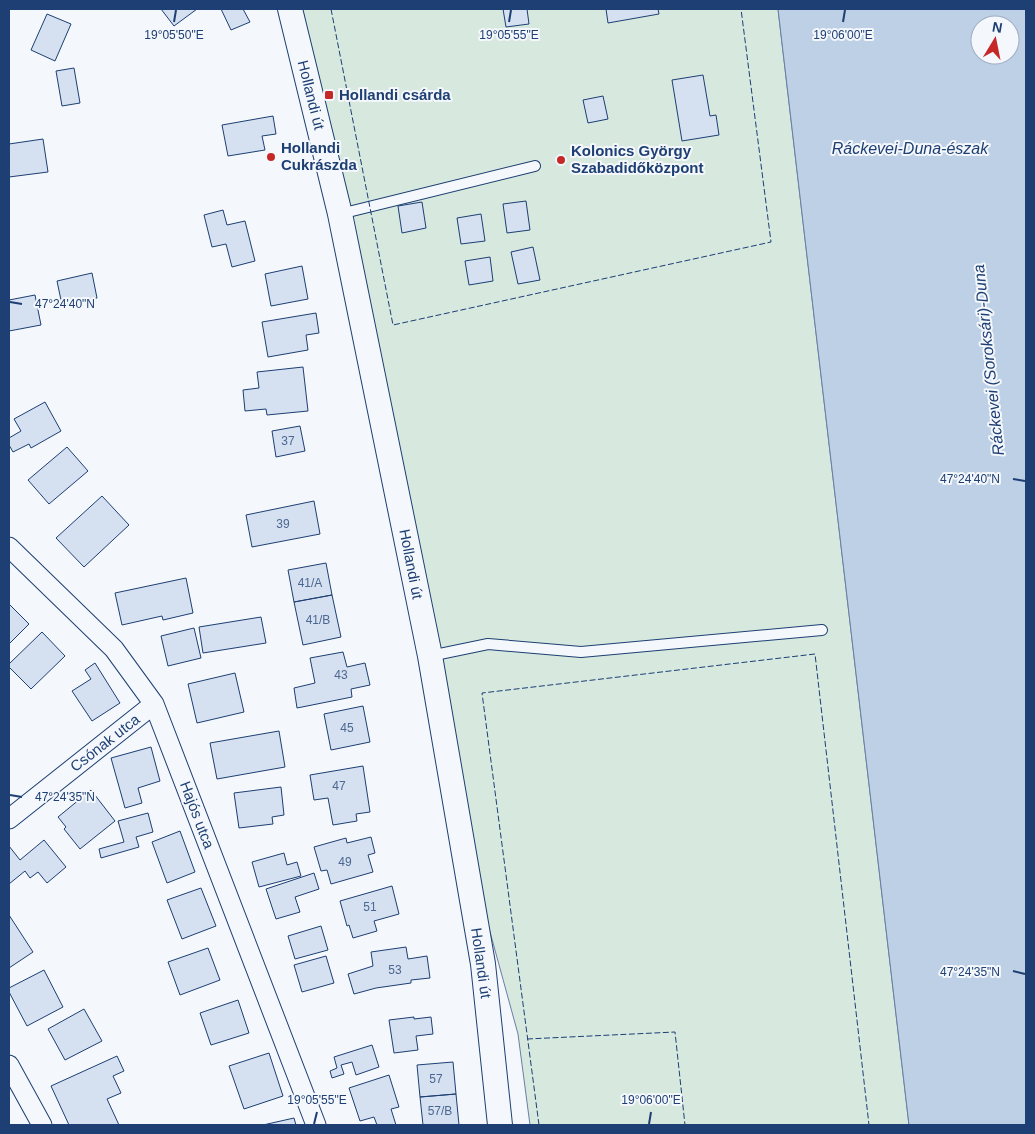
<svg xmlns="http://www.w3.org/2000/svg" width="1035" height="1134" font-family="Arial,sans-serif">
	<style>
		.green { fill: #d7e8df; stroke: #687fa3 }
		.water { fill: #bed0e5; stroke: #687fa3; fill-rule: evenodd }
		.building { fill: #d5e0f0; stroke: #1d3f73 }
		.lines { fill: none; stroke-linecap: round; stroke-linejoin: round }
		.service-casing { stroke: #1d3f73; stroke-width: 12 }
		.minor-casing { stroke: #1d3f73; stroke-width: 21 }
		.tertiary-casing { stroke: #1d3f73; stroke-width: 26 }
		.service { stroke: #f4f7fb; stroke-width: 10 }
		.minor { stroke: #f4f7fb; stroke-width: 19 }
		.tertiary { stroke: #f4f7fb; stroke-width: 24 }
		.fence { stroke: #1d3f73; stroke-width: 1; stroke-dasharray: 6 2.5; stroke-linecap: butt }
		.ticks { fill: none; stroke: #1d3f73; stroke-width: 2 }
		.poi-dot { fill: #c62828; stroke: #f4f7fb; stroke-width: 2 }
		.labels { text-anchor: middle; stroke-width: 4; stroke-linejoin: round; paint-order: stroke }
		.number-label { font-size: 12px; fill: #4b6792 }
		.street-label { font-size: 15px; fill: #1d3f73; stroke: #f4f7fb }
		.poi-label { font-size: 15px; font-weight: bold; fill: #1d3f73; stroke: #f4f7fb; text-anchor: start }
		.water-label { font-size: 16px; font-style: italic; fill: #1d3f73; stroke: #f4f7fb }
		.ticks-label { font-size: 12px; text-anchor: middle; fill: #1d3f73; stroke: #f4f7fb; stroke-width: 4; stroke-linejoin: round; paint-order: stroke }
	</style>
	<rect width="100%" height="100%" fill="#f4f7fb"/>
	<!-- green -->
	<path class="green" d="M282,9H778L909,1125H530L518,1034L487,921Z"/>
	<!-- water -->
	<path class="water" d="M778,9H1026V1125H909ZM980,25H1010V55H980Z"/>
	<!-- building -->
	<path class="building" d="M161,9H197L174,26Z
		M221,9H243L250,22L231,30Z
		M503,9H527L529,24L506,27Z
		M606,9H658L659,14L608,23Z
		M47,14L71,24L55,61L31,50Z
		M74,68L80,103L62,106L56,71Z
		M703,75L710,116L716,115L719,135L682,141L672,80Z
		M603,96L608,119L588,123L583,100Z
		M273,116L276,134L262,136L265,150L228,156L222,125Z
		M43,139L48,172L9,177V144Z
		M526,201L530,230L507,233L503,204Z
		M422,202L426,228L402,233L398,206Z
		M223,210L227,225L245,221L255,261L232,267L226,244L212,247L204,215Z
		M481,214L485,241L461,244L457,218Z
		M533,247L540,280L518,284L511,252Z
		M490,257L493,281L469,285L465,261Z
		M302,266L308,299L271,306L265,274Z
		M92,273L97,298L62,305L57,281Z
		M35,295L41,325L9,331V300Z
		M316,313L319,333L306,335L308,350L268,357L262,322Z
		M303,367L308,411L267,415L266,409L245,411L243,390L259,388L257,372Z
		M45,402L61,431L31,448L29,444L13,452L9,445V438L21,431L14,419Z
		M300,426L305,451L276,457L272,431Z
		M67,447L88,471L49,504L28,480Z
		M102,496L129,525L84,567L56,538Z
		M314,501L320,534L252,547L246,515Z
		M326,563L332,595L294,602L288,570Z
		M186,578L193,613L163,620L162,616L122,625L115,593Z
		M332,595L341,637L303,645L294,602Z
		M9,604L29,624L9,644Z
		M261,617L266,643L203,653L199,627Z
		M194,628L201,658L168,666L161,636Z
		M42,632L65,656L31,689L9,667V664Z
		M343,652L347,667L365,663L370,685L351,689L352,697L297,708L294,688L315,683L310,658Z
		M95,663L120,703L92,721L72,691L91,679L85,670Z
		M235,673L244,712L197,723L188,684Z
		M363,706L370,742L331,750L324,714Z
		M279,731L285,767L217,779L210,743Z
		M151,747L160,781L138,788L142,803L125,808L111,758Z
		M363,766L370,812L356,814L357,821L333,825L328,798L314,800L310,775Z
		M281,787L284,815L272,817L273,824L239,828L234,793Z
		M91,790L115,821L80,849L64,829L66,827L58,817Z
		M148,813L153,832L136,837L139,847L101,858L99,849L124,842L118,821Z
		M180,831L195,872L167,883L152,842Z
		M371,837L375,853L368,855L373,872L331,884L327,870L321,871L314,847L346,838L347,843Z
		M44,840L66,867L47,883L38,872L30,878L25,871L9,884V846L20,860Z
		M284,853L287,865L297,862L301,876L259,887L252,862Z
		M314,873L319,889L295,897L300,912L276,919L266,889Z
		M392,886L399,914L374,921L377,931L353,938L349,925L347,926L340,901Z
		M201,888L216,926L182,939L167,900Z
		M9,915L33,952L9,968Z
		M321,926L328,950L295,959L288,936Z
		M406,947L408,959L427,956L430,978L411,980V983L376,988L354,994L348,974L373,966L371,952Z
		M208,948L220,980L180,995L168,962Z
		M326,956L334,983L302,992L294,965Z
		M44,970L63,1007L27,1026L9,992V988Z
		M238,1000L249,1033L211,1045L200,1013Z
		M84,1009L102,1041L65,1060L48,1029Z
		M414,1017V1019L431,1017L433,1034L416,1036L418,1050L394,1053L389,1020Z
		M372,1045L379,1067L356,1075L352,1062L341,1065L344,1074L332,1078L330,1071L337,1068L334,1057Z
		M269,1053L283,1096L244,1109L229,1066Z
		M117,1056L124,1071L113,1076L121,1093L107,1099L119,1125H69L51,1086Z
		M453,1062L456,1094L420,1097L417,1065Z
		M389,1075L399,1107L391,1109L396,1125H377L374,1117L360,1121L349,1088Z
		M456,1094L459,1125H423L420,1097Z
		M294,1118L296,1125H263Z"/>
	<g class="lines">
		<defs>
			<path id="service" d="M340,214L535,166
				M430,656L488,644L581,652L822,630"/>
			<path id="minor" d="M9,547L114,649L154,704L316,1125
				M9,819L154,704
				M9,1065L42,1125"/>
			<path id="tertiary" d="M290,9L340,214L430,656L483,964L500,1125"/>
		</defs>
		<!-- service casing -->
		<use href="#service" class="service-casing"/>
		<!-- minor casing -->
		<use href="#minor" class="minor-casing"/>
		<!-- tertiary casing -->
		<use href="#tertiary" class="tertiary-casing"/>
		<!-- service -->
		<use href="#service" class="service"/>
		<!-- minor -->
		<use href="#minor" class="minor"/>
		<!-- tertiary -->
		<use href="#tertiary" class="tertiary"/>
		<!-- fence -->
		<path class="fence" d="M331,9L393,325L771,242L741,9
			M527,1039L675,1032L685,1125
			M539,1125L482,693L815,654L869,1125"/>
	</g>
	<!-- ticks -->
	<path class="ticks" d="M174,22L176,10M509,22L511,10M843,22L845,10M10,302L22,304M1013,479L1025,481M10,795L22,797M1013,971L1025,974M314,1124L317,1112M649,1124L651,1112"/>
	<!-- markers -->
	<g class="poi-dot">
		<rect x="324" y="90" width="10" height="10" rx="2.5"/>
		<circle cx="271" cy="157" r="5"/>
		<circle cx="561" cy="160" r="5"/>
	</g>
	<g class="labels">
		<!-- number labels -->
		<g class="number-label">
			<text x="288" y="445">37</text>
			<text x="283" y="528">39</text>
			<text x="310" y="587">41/A</text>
			<text x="318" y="624">41/B</text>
			<text x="341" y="679">43</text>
			<text x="347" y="732">45</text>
			<text x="339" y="790">47</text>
			<text x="345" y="866">49</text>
			<text x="370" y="911">51</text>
			<text x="395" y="974">53</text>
			<text x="436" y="1083">57</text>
			<text x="440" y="1115">57/B</text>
		</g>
		<!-- street labels -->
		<g class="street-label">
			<text transform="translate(311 95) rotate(76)" y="5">Hollandi út</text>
			<text transform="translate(411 564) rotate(79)" y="5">Hollandi út</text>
			<text transform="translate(105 743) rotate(-38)" y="5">Csónak utca</text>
			<text transform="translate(197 815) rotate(69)" y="5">Hajós utca</text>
			<text transform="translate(481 963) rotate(82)" y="5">Hollandi út</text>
		</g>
		<!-- poi labels -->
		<g class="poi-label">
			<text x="339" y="100">Hollandi csárda</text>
			<text x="281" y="153">Hollandi<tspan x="281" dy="17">Cukrászda</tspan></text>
			<text x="571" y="156">Kolonics György<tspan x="571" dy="17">Szabadidőközpont</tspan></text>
		</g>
		<!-- water labels -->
		<g class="water-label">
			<text x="910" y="154">Ráckevei-Duna-észak</text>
			<text transform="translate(988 360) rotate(-96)" y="6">Ráckevei (Soroksári)-Duna</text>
		</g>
	</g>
	<g class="ticks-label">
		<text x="174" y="39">19°05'50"E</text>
		<text x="509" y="39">19°05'55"E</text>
		<text x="843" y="39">19°06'00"E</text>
		<text x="65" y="308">47°24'40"N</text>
		<text x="970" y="483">47°24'40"N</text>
		<text x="65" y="801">47°24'35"N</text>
		<text x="970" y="976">47°24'35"N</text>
		<text x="317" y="1104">19°05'55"E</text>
		<text x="651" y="1104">19°06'00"E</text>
	</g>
	<!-- border -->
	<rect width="1035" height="1134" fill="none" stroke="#1d3f73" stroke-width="20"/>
	<!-- north arrow -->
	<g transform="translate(995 40) rotate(10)"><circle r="24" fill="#f4f7fb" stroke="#9eadc5"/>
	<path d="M0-4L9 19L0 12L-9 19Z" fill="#c62828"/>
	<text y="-8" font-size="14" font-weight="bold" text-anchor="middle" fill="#1d3f73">N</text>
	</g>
</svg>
